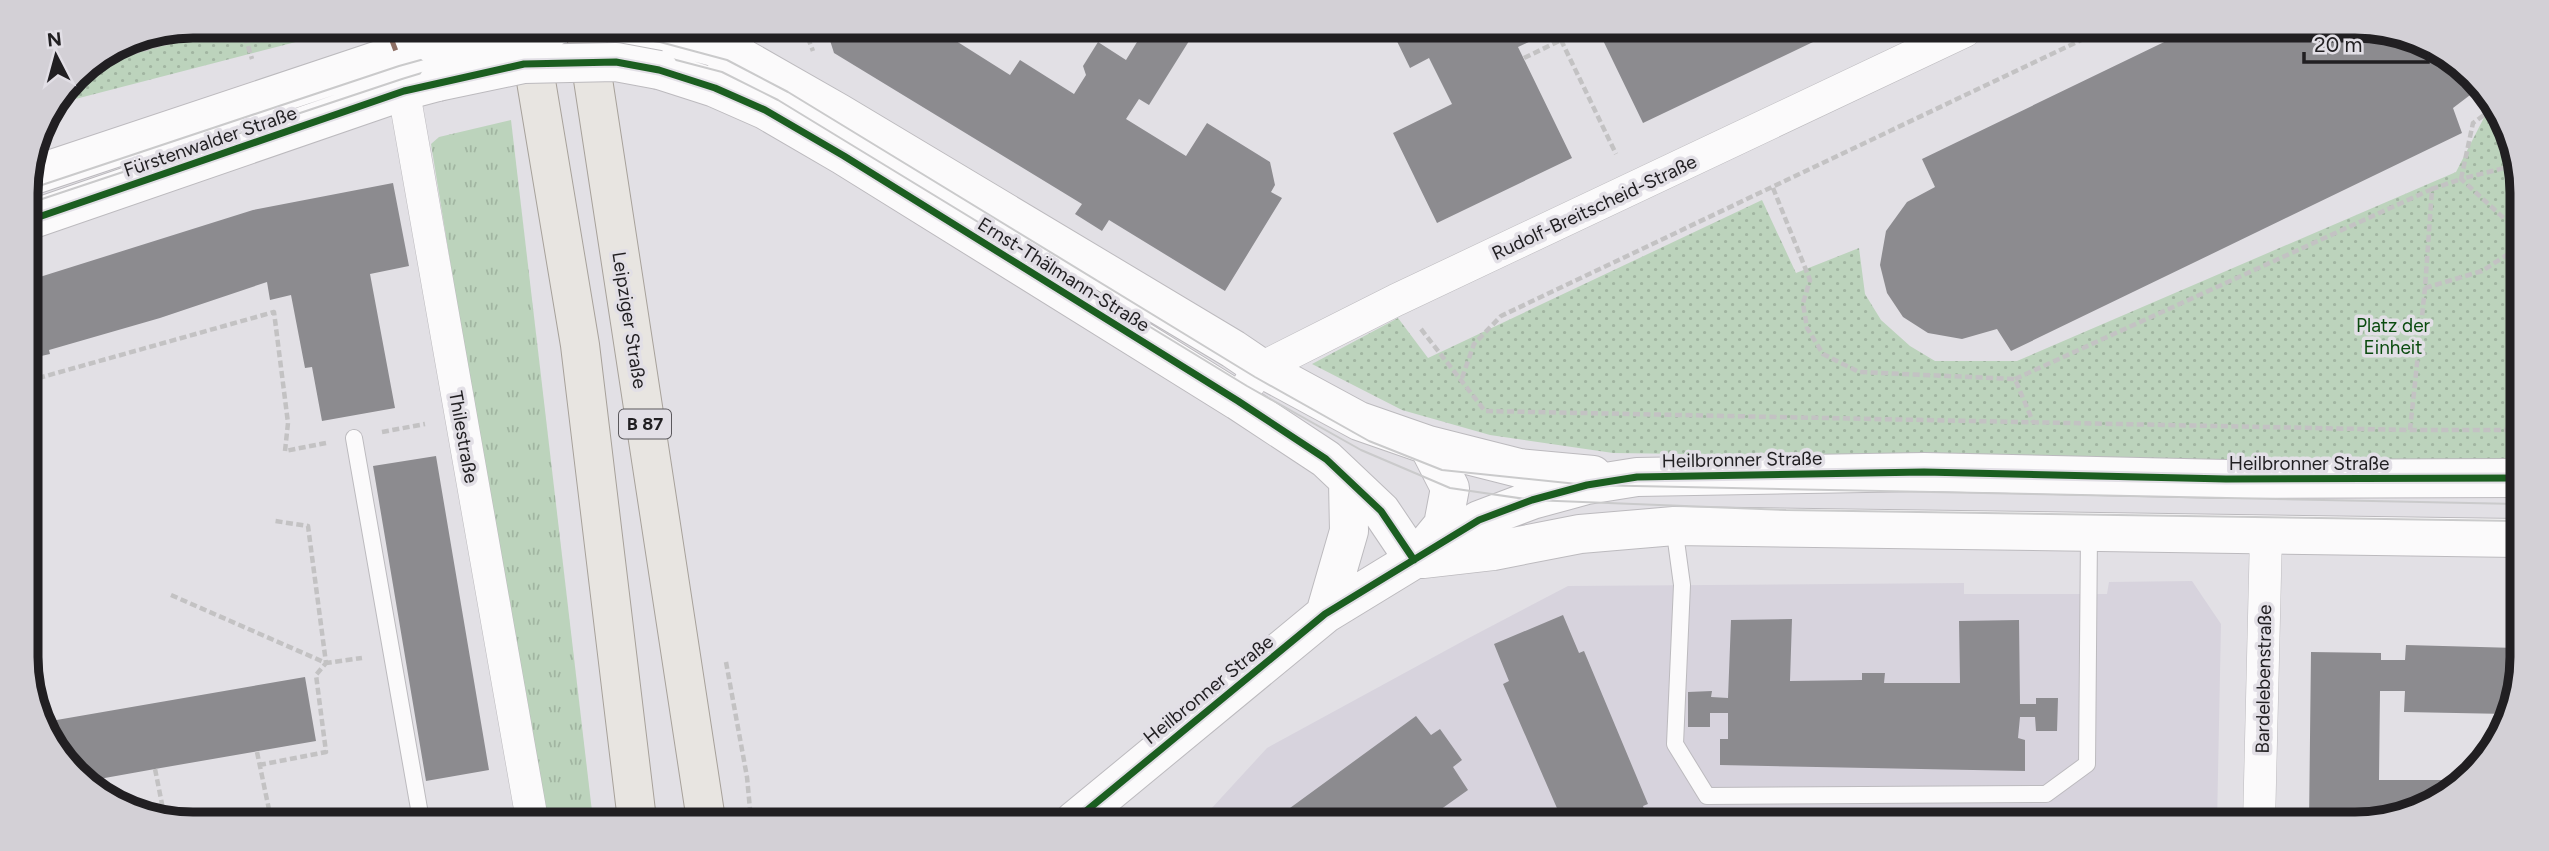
<svg xmlns="http://www.w3.org/2000/svg" width="2549" height="851" font-family="Figtree,sans-serif">
	<style>
		.built { fill: #d7d3dd }
		.grass { fill: url(#grass-tufts) }
		.park { fill: url(#park-dots) }
		.building { fill: #8c8b8f }
		.lines { fill: none; stroke-linecap: round; stroke-linejoin: round }
		.lane-casing { stroke: #bcbabe; stroke-width: 18 }
		.street-casing { stroke: #bcbabe; stroke-width: 33 }
		.secondary-casing { stroke: #bcbabe; stroke-width: 40 }
		.primary-casing { stroke: #a7a19a; stroke-width: 40 }
		.path { stroke: #c3c2c3; stroke-width: 4.5; stroke-dasharray: 7 3.5; stroke-linecap: butt }
		.lane { stroke: #fbfafb; stroke-width: 16 }
		.street { stroke: #fbfafb; stroke-width: 32 }
		.secondary { stroke: #fbfafb; stroke-width: 38 }
		.primary { stroke: #e8e5e1; stroke-width: 38 }
		.tram { stroke: #cacacb; stroke-width: 2 }
		.secondary-bridge-casing { stroke: #bcbabe; stroke-width: 40; stroke-linecap: butt }
		.secondary-bridge { stroke: #fbfafb; stroke-width: 38 }
		.quiet { stroke: #8d6e63; stroke-width: 5; stroke-dasharray: 10 5; stroke-linecap: butt }
		.cycleway-casing { stroke: #e2dfe6; stroke-width: 11 }
		.cycleway { stroke: #1b5e20; stroke-width: 7 }
		.labels { text-anchor: middle; stroke-width: 7; stroke-linejoin: round; paint-order: stroke }
		.shield { fill: #e2dfe6; stroke: #5b595d; stroke-width: 2 }
		.shield-label { font-size: 18px; font-weight: bold; fill: #211f22 }
		.street-label { font-size: 19px; fill: #211f22; stroke: #e2dfe6 }
		.park-label { font-size: 19px; fill: #0b4b0f; stroke: #e2dfe6 }
		.rim { fill: none; stroke: #211f22; stroke-width: 9 }
	</style>
	<defs>
		<pattern id="grass-tufts" width="24" height="20" patternUnits="userSpaceOnUse" patternTransform="scale(1.75)"><rect width="24" height="20" fill="#bcd3bc"/><path d="M3 7l-1-3M5 7V3M7 7l1-3M15 17l-1-3M17 17v-4M19 17l1-3" fill="none" stroke="#a1b5a1"/></pattern>
		<pattern id="park-dots" width="8" height="8" patternUnits="userSpaceOnUse" patternTransform="scale(1.75)"><rect width="8" height="8" fill="#bcd3bc"/><path d="M2 2h.1M6 6h.1" fill="none" stroke="#a1b5a1" stroke-width="1.8" stroke-linecap="round"/></pattern>
	</defs>
	<rect width="100%" height="100%" fill="#e2e0e5"/>
	<!-- built -->
	<path class="built" d="M2192,581L2221,624L2217,824L1199,822L1267,748L1465,640L1568,586L1964,583V594H2107L2109,582Z"/>
	<!-- grass -->
	<path class="grass" d="M511,120L593,820H541L431,144L439,137Z"/>
	<!-- park -->
	<path class="park" d="M193,26L354,27L56,104L75,75L130,39Z
		M2491,104L2520,161L2518,460L2322,463L1613,453L1490,435L1402,410L1312,364L1398,318L1428,358L1762,200L1796,273L1859,248L1865,294L1881,320L1910,346L1935,361H2017L2456,172Z"/>
	<!-- building -->
	<path class="building" d="M826,28H944L945,34L1010,75L1020,60L1074,94L1086,75L1083,66L1098,42L1126,60L1145,29H1187L1194,33L1149,105L1139,99L1126,119L1186,156L1207,123L1270,162L1275,185L1271,192L1282,198L1225,291L1109,220L1102,231L1075,214L1082,204L834,53Z
		M1391,29L1554,30L1518,47L1572,158L1437,223L1393,133L1452,104L1429,58L1410,68Z
		M1598,30H1654L1836,31L1643,123Z
		M2187,31L2399,32L2482,86L2453,108L2462,133L2011,351L1997,329L1962,339L1928,333L1903,317L1887,293L1880,265L1886,231L1907,202L1935,187L1922,159Z
		M393,183L409,266L370,274L395,408L322,421L312,367L305,368L291,295L270,300L267,282L160,318L49,350L50,354L28,359L27,281L253,210Z
		M436,456L489,770L426,781L373,466Z
		M1563,615L1579,653L1584,651L1648,804L1643,806L1649,823L1563,822L1503,684L1509,681L1494,644Z
		M1792,619L1790,681L1862,680V673H1885L1884,683H1960L1959,621L2019,620L2020,704H2036V698H2058L2057,731H2036L2035,717H2020L2018,738L2025,740V771L1720,765V739H1728V713H1710V727H1688V692L1712,691L1711,697L1728,698L1731,620Z
		M2406,645L2517,648V701L2508,714L2404,712L2405,691H2380L2379,780H2456V791L2385,817H2378V820L2366,824H2309L2311,652L2381,653V660H2405Z
		M305,677L316,741L155,769L88,781L68,768L45,722Z
		M1416,716L1431,735L1440,729L1462,760L1453,767L1468,790L1423,822H1299L1290,808Z"/>
	<g class="lines">
		<defs>
			<path id="lane" d="M354,438L421,820
				M1674,526L1682,585L1675,744L1707,796L2046,794L2087,764L2089,533"/>
			<path id="street" d="M400,70L532,820
				M722,74L743,28
				M1249,384L1261,368L1396,300L1965,31
				M2259,824L2266,534"/>
			<path id="secondary" d="M627,27L661,33L732,52L839,113L1233,349L1261,368L1359,421L1428,445L1519,468L1593,475
				M659,70L715,88L765,110L844,156L1238,401L1326,459L1381,511L1414,560
				M28,177L397,54L434,45
				M27,221L404,91L438,82
				M1420,553L1443,525L1450,488L1428,445
				M1423,559L1493,551L1580,534L1674,526L2518,538
				M1325,614L1349,531L1348,481
				M1074,821L1325,614L1479,520L1532,500L1587,485L1637,477L1924,472L2226,479L2518,478"/>
			<path id="primary" d="M585,27L706,820
				M528,33L580,345L637,820"/>
		</defs>
		<!-- lane casing -->
		<use href="#lane" class="lane-casing"/>
		<!-- street casing -->
		<use href="#street" class="street-casing"/>
		<!-- secondary casing -->
		<use href="#secondary" class="secondary-casing"/>
		<!-- primary casing -->
		<use href="#primary" class="primary-casing"/>
		<!-- path -->
		<path class="path" d="M242,26L252,59
			M804,28L813,51
			M1561,40L1616,154
			M1524,58L1582,30
			M92,64L227,26
			M1773,188L1810,280L1803,303L1807,328L1823,354L1859,372L2015,379L2033,422
			M2519,232L2461,179L2520,164
			M2425,288L2482,271L2519,247
			M1421,329L1485,411L2410,430H2518
			M1462,378L1474,344L1501,316L2100,31
			M2015,379L2432,189
			M28,381L274,312L288,423L285,451L326,443
			M2410,430L2425,288L2432,189L2461,179L2473,123L2494,108
			M382,432L425,424
			M171,595L326,663L362,658
			M726,662L747,777L751,820
			M257,752L271,819
			M259,765L326,752L316,675L326,663L308,526L275,521
			M155,769L165,819"/>
		<!-- lane -->
		<use href="#lane" class="lane"/>
		<!-- street -->
		<use href="#street" class="street"/>
		<!-- secondary -->
		<use href="#secondary" class="secondary"/>
		<!-- primary -->
		<use href="#primary" class="primary"/>
		<!-- tram -->
		<path class="tram" d="M27,190L399,66L435,56L520,38L608,34L660,42L727,60L788,92L1255,377L1369,441L1442,470L1587,485L2518,504
			M27,204L402,79L438,68L519,51L607,47L657,55L722,72L778,100L1247,386L1361,450L1450,488L1532,500L1786,510L2518,521"/>
		<defs>
			<path id="secondary-bridge" d="M434,45L519,29L554,27
				M438,82L524,64L616,62L659,70"/>
		</defs>
		<!-- secondary-bridge casing -->
		<use href="#secondary-bridge" class="secondary-bridge-casing"/>
		<!-- secondary-bridge -->
		<use href="#secondary-bridge" class="secondary-bridge"/>
		<!-- quiet -->
		<path class="quiet" d="M387,27L397,54"/>
		<defs>
			<path id="cycleway" d="M27,221L404,91L524,64L616,62L659,70L715,88L765,110L844,156L1238,401L1326,459L1381,511L1414,560
				M1074,821L1325,614L1479,520L1532,500L1587,485L1637,477L1924,472L2226,479L2518,478"/>
		</defs>
		<!-- cycleway casing -->
		<use href="#cycleway" class="cycleway-casing"/>
		<!-- cycleway -->
		<use href="#cycleway" class="cycleway"/>
	</g>
	<g class="labels">
		<!-- shield labels -->
		<rect class="shield" x="619" y="409.5" width="52" height="29" rx="5"/>
		<g class="shield-label">
			<text x="645" y="430">B 87</text>
		</g>
		<!-- street labels -->
		<g class="street-label">
			<text transform="translate(210 141) rotate(-19)" y="7">Fürstenwalder Straße</text>
			<text transform="translate(1594 207) rotate(-25)" y="7">Rudolf-Breitscheid-Straße</text>
			<text transform="translate(1064 274) rotate(32)" y="7">Ernst-Thälmann-Straße</text>
			<text transform="translate(630 320) rotate(81)" y="7">Leipziger Straße</text>
			<text transform="translate(464 437) rotate(80)" y="7">Thilestraße</text>
			<text transform="translate(1742 459) rotate(-1)" y="7">Heilbronner Straße</text>
			<text x="2309" y="470">Heilbronner Straße</text>
			<text transform="translate(2263 679) rotate(-89)" y="7">Bardelebenstraße</text>
			<text transform="translate(1208 689) rotate(-39)" y="7">Heilbronner Straße</text>
		</g>
		<!-- park labels -->
		<g class="park-label">
			<text x="2393" y="332">Platz der<tspan x="2393" dy="22">Einheit</tspan></text>
		</g>
	</g>
	<!-- crop -->
	<path d="M0 0H2549V851H0ZM193 38H2355A155 155 0 0 1 2510 193V657A155 155 0 0 1 2355 812H193A155 155 0 0 1 38 657V193A155 155 0 0 1 193 38Z" fill="#d3d0d6" fill-rule="evenodd"/>
	<path class="rim" d="M193 38H2355A155 155 0 0 1 2510 193V657A155 155 0 0 1 2355 812H193A155 155 0 0 1 38 657V193A155 155 0 0 1 193 38Z"/>
	<!-- north arrow -->
	<g transform="translate(56 56) rotate(354)" stroke="#e2dfe6" stroke-width="5" paint-order="stroke">
	<path d="M0-5L12 26L0 18L-12 26Z" fill="#211f22"/>
	<text y="-10" font-size="19" font-weight="bold" text-anchor="middle" fill="#211f22">N</text>
	</g>
	<!-- scale -->
	<path d="M2304 52v10h124v-10" fill="none" stroke="#211f22" stroke-width="3.5"/>
	<text x="2314" y="52" font-size="21" fill="#211f22" stroke="#e2dfe6" stroke-width="5" paint-order="stroke">20 m</text>
</svg>
